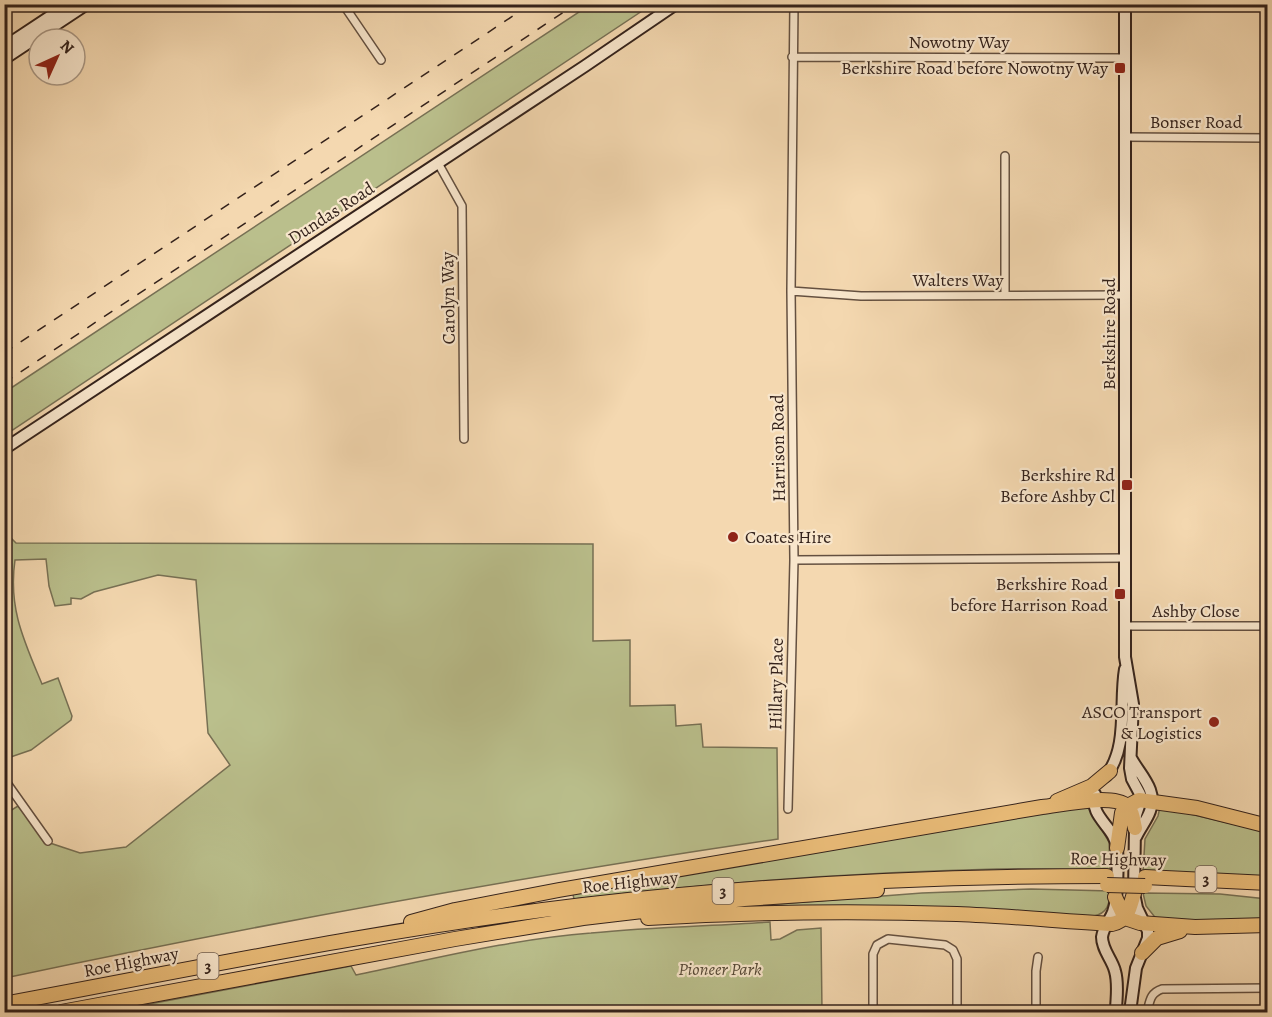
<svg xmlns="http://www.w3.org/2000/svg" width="1272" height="1017" font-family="Alegreya,serif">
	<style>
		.green { fill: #babf8c; stroke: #777054; stroke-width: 1.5 }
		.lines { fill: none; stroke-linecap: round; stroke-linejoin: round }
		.minor-casing { stroke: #645040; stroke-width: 10 }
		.secondary-casing { stroke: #34221b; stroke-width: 14 }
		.motorway-casing { stroke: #34221b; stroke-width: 16 }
		.minor { stroke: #f8e6cc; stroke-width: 7 }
		.secondary { stroke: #f8e6cc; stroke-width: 10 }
		.motorway { stroke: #eabc78; stroke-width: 14 }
		.rail { stroke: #34221b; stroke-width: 1.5; stroke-dasharray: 10 10; stroke-linecap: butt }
		.motorway-bridge-casing { stroke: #34221b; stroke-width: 16; stroke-linecap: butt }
		.motorway-bridge { stroke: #eabc78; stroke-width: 14 }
		.poi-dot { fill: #8f2418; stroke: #f8e6cc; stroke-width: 2 }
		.labels { text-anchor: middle; stroke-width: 4.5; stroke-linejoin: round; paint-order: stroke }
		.shield { fill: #f8e6cc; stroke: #6f5d50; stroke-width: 1.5 }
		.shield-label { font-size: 16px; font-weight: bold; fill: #34221b }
		.street-label { font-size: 18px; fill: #34221b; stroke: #f8e6cc }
		.poi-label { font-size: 18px; fill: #34221b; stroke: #f8e6cc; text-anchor: end }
		.park-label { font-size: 18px; font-style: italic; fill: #564937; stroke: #f8e6cc }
	</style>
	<rect width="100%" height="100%" fill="#f4d8b0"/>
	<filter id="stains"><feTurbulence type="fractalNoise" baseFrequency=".00333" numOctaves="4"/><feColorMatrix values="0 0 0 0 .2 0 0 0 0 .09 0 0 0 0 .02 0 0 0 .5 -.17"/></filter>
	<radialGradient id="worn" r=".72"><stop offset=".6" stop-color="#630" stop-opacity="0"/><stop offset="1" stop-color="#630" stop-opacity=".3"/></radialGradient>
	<!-- green -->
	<path class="green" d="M591,4L651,5L5,435V392Z
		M5,532L16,543L593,544V641L630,640V706L675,705L676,726L701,724L703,747L777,748L778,839C519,877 261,924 5,978V814L18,806L47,842L80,853L126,847L230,765L208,733L196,580L158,575L94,592L81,599L71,598V604L55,606L49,586L46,559L15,560C8,608 24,641 42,684L58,678L72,716L71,720L31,750L5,759Z
		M1088,806L1109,842L1110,871C1073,870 1034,868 997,869C855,872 714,883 574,899L572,890L861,841Z
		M1160,807L1267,832V877L1143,872L1145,839L1158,816Z
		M1031,889L1111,891C1109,904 1108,913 1094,916L702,910L922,893Z
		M1143,893L1220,894L1267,899V920L1158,921L1146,906Z
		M770,922L771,940L780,939L797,930L821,928L822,1012H107L351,966L356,975C434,959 512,939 591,933C651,927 711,926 770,922Z"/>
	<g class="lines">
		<defs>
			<path id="minor" d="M343,4L381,60
				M794,4L791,291L794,560L1124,558
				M792,57L1125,58
				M1125,137L1268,138
				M1005,156V295
				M438,163L462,206L464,439
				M791,291L861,296L1125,295
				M1125,626H1268
				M4,779L48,841
				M788,809L794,560
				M873,1012V954L877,945L888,939L945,945L953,950L957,959V1012
				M1036,1012V971L1038,957
				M1147,1012C1150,1001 1150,993 1162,989L1268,988"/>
			<path id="secondary" d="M1125,4V657L1133,704L1130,768L1132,779L1140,794L1141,800L1136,815L1135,828L1134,893L1137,908L1148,931V938L1136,968L1130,1012
				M4,47L69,4
				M4,59L87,4
				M4,449L585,66L676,4
				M1131,758C1140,775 1158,790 1150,811C1147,820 1140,828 1136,837
				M1106,776C1129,746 1119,704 1125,669
				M1095,794C1089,818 1115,826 1117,848C1118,862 1118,899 1113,912C1110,920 1103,928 1102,937C1102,950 1112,959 1115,971C1119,985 1116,999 1116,1012"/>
			<path id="motorway" d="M1057,801L1092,786L1110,771
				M1117,848L1122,813L1126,807L1139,800L1197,808L1268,826
				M1145,877L1268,883
				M1115,897L1123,914L1128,919L1140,923L1195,927L1268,925
				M648,918C751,912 854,911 957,914C1009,916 1060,921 1112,924C1128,921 1130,907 1134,893
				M411,922L455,910L559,890L1042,807C1061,805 1112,793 1127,806C1133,812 1133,820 1135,828
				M1142,953L1157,938L1180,931
				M4,1004C197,968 389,928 583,905C757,885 932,876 1107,876
				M61,1012L455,939L583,918L744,899L877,890"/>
		</defs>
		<!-- minor casing -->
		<use href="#minor" class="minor-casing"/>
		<!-- secondary casing -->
		<use href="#secondary" class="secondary-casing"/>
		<!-- motorway casing -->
		<use href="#motorway" class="motorway-casing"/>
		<!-- minor -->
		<use href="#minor" class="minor"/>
		<!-- secondary -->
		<use href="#secondary" class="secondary"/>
		<!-- motorway -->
		<use href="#motorway" class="motorway"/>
		<!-- rail -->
		<path class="rail" d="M4,353L531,4
			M4,383L576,4"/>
		<defs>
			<path id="motorway-bridge" d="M1107,885L1145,886"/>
		</defs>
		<!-- motorway-bridge casing -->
		<use href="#motorway-bridge" class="motorway-bridge-casing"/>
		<!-- motorway-bridge -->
		<use href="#motorway-bridge" class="motorway-bridge"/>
	</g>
	<!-- markers -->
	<g class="poi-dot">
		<rect x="1114" y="62" width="12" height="12" rx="3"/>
		<rect x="1121" y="479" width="12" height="12" rx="3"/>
		<circle cx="733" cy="537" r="6"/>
		<rect x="1114" y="588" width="12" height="12" rx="3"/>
		<circle cx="1214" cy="722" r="6"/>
	</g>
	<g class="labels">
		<!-- shield labels -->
		<g class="shield">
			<rect x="1195.5" y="866" width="21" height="26" rx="4.5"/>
			<rect x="712.5" y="878" width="21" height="26" rx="4.5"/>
			<rect x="197.5" y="953" width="21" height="26" rx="4.5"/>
		</g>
		<g class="shield-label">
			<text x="1206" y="885">3</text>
			<text x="723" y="897">3</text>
			<text x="208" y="972">3</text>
		</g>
		<!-- street labels -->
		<g class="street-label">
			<text x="959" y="48">Nowotny Way</text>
			<text x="1196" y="128">Bonser Road</text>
			<text transform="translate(331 213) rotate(-33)" y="6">Dundas Road</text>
			<text x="958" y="286">Walters Way</text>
			<text transform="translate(448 298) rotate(-91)" y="6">Carolyn Way</text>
			<text transform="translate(1109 334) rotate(-90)" y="6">Berkshire Road</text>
			<text transform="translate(778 448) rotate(-91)" y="6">Harrison Road</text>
			<text x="1196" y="617">Ashby Close</text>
			<text transform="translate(776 684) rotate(-89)" y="6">Hillary Place</text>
			<text transform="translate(1118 859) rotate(1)" y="6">Roe Highway</text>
			<text transform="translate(630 882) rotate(-6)" y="6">Roe Highway</text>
			<text transform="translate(131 962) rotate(-11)" y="6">Roe Highway</text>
		</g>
		<!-- poi labels -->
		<g class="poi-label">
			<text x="1108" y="74">Berkshire Road before Nowotny Way</text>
			<text x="1115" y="481">Berkshire Rd<tspan x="1115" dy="21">Before Ashby Cl</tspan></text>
			<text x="745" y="543" text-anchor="start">Coates Hire</text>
			<text x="1108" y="590">Berkshire Road<tspan x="1108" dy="21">before Harrison Road</tspan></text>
			<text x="1202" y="718">ASCO Transport<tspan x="1202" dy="21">&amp; Logistics</tspan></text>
		</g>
		<!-- park labels -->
		<g class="park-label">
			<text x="720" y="975">Pioneer Park</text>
		</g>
	</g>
	<!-- margin -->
	<rect width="1272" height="1017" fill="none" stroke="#f4d8b0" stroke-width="24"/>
	<rect x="6" y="6" width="1260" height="1005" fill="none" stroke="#34221b" stroke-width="3"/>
	<rect x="12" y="12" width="1248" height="993" fill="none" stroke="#34221b" stroke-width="1.5"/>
	<!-- north arrow -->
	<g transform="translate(57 57) rotate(45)"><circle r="28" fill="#f8e6cc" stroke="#aa9885" stroke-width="1.5"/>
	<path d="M0-4.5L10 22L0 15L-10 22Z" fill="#8f2418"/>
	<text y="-9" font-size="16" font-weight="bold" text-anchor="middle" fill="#34221b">N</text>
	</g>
	<rect width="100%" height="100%" filter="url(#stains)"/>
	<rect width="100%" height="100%" fill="url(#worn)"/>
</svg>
